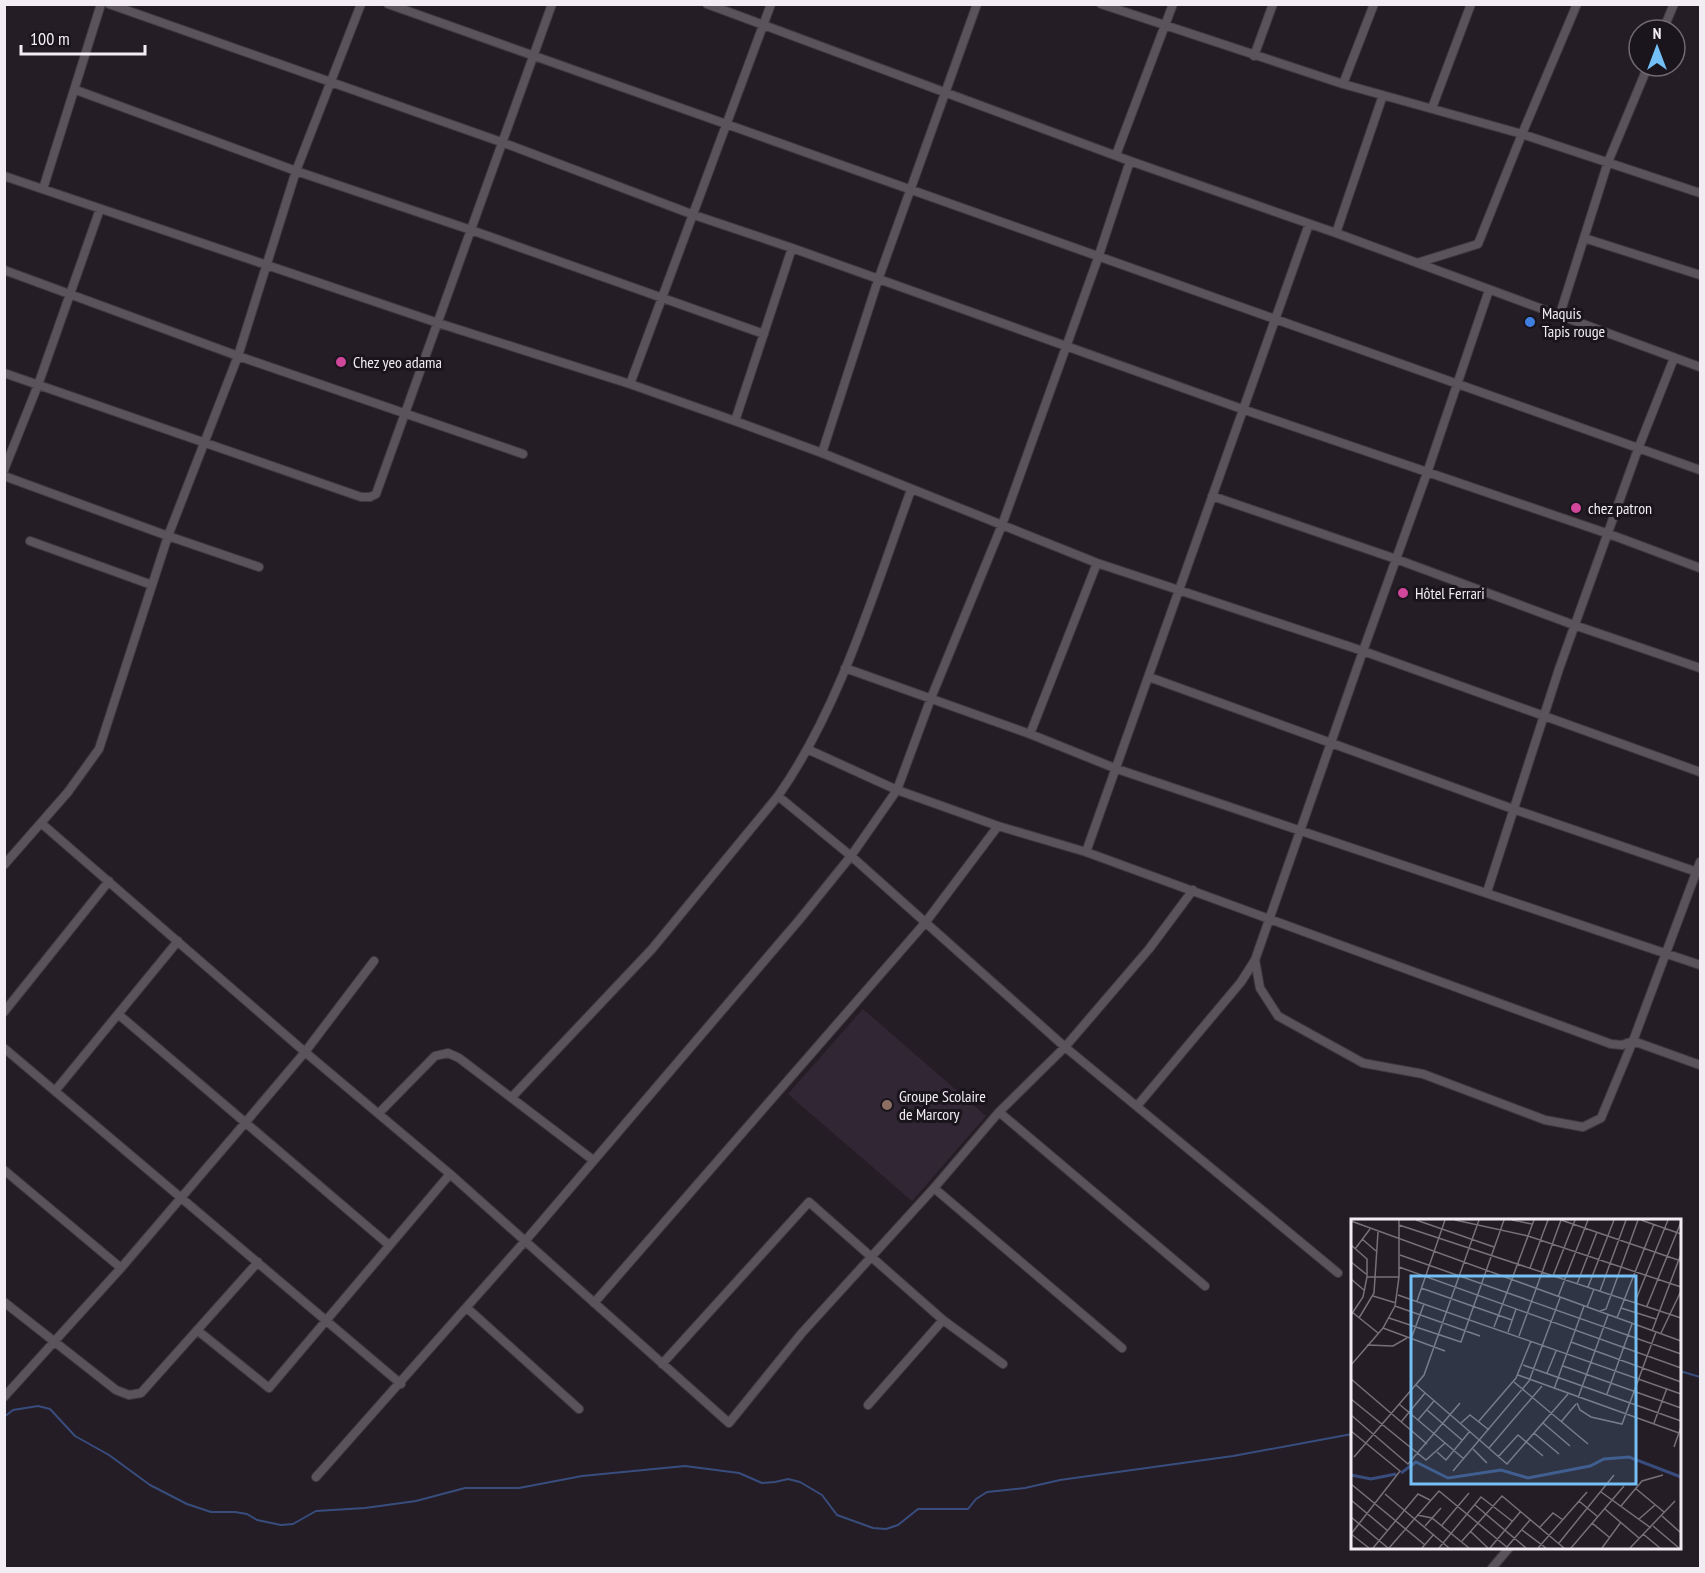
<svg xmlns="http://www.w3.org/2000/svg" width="1705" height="1573" font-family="'PT Sans Narrow',sans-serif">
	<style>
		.built { fill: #312734 }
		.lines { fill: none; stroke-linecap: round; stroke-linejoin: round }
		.stream { stroke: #384d7e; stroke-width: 2 }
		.minor-casing { stroke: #3f3a40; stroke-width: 10 }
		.minor { stroke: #5b535c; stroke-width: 8 }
		.shop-dot { fill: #3f7fe0; stroke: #1a141c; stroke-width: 2 }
		.hotel-dot { fill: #d1479c; stroke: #1a141c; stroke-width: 2 }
		.education-dot { fill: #8d6e63; stroke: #1a141c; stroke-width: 2 }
		.labels { text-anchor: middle; stroke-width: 6; stroke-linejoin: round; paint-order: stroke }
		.poi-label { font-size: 16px; fill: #f2edf3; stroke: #1a141c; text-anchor: start }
		.inset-river { fill: none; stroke: #384d7e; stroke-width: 3 }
		.inset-road { fill: none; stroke: #767077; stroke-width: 1.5 }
		.view { fill: #74c0f6; fill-opacity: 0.15; stroke: #74c0f6; stroke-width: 3 }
		.inset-edge { fill: none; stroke: #f2edf3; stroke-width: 3 }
	</style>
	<rect width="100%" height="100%" fill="#241d25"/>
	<!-- built -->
	<path class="built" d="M863,1009L986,1116L912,1201L788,1094Z"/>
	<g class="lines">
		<!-- stream -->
		<path class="stream" d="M1680,1371L1700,1377
			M4,1417L13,1410L38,1406L50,1409L75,1436L109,1455L150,1485L187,1504L211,1512H235L247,1514L257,1520L281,1525L293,1524L316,1511L365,1508L416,1501L465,1488H519L582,1476L685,1466L739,1473L762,1483L775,1482L788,1479L800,1482L822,1495L837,1515L873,1528L886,1529L898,1525L918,1509H968L976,1499L987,1492L1025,1488L1060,1480L1233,1456L1352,1434"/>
		<defs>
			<path id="minor" d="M109,4L504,143L694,215L792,248L1242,409L1609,534L1700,568
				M388,4L1700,470
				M707,4L1130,161L1336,233L1700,367
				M1101,4L1343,84L1522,134L1700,193
				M1663,30L1674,4
				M1254,56L1273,4
				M1343,84L1374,4
				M76,90L296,171L471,230L764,334
				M1432,108L1471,4
				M1116,155L1173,4
				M4,176L438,323L630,384L735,421L822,453L1097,563L1363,651L1700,772
				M43,189L101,4
				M1336,233L1383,95
				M1584,238L1700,275
				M1417,263L1478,244L1522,134L1577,4
				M4,270L238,356L523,454
				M1560,314L1608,162L1648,66
				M4,373L361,497H370L376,494L552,4
				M630,384L771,4
				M735,421L792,248
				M822,453L878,280L977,4
				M4,470L38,385L100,209
				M4,476L168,536L259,567
				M1212,496L1396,559L1574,625L1700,668
				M30,541L152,585
				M845,668L1030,734L1117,769L1700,965
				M1149,677L1513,809L1700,873
				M1030,734L1097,563
				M807,749L897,790L998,826L1086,852L1611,1044L1622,1045L1633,1041L1700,1065
				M778,796L851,856L1065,1047L1338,1273
				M41,823L305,1052L450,1174L729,1423L801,1334L934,1188L999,1112L1065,1047L1149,949L1193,890
				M1086,852L1309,224
				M4,865L68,792L99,749L168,536L238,356L296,171L361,4
				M1487,892L1559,669L1638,449L1674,358
				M1255,960L1260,988L1278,1016L1363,1063L1423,1074L1545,1120L1583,1127L1601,1118L1633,1041L1700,862
				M4,1012L109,881
				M118,1014L389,1245
				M4,1048L401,1384
				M55,1091L178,941
				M512,1097L652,949L778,796C840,708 874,591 911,490
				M1137,1106L1241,982L1255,960L1363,651L1427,473L1489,290
				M999,1112L1205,1286
				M379,1113L435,1056L448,1053L459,1058L593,1160
				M4,1170L121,1268
				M934,1188L1122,1348
				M4,1302L116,1390L129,1395L141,1393L258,1262
				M594,1303L925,923L998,826
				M467,1308L579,1409
				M197,1330L269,1388L450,1174
				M662,1364L809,1202L943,1320L1003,1364
				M4,1397L121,1268L245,1123L305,1052L374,961
				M868,1405L943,1320
				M316,1477L526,1240L800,919L851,856L897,790L931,698L1002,525L1098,258L1130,161
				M1492,1568L1509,1548"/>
		</defs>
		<!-- minor casing -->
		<use href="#minor" class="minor-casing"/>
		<!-- minor -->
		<use href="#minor" class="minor"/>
	</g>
	<!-- markers -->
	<circle class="shop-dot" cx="1530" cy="322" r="6"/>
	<g class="hotel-dot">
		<circle cx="341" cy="362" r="6"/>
		<circle cx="1576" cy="508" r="6"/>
		<circle cx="1403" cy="593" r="6"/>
	</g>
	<circle class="education-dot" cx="887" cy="1105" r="6"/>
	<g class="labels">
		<!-- poi labels -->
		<g class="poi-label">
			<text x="1542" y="319">Maquis<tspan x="1542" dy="18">Tapis rouge</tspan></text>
			<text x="353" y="368">Chez yeo adama</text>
			<text x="1588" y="514">chez patron</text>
			<text x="1415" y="599">Hôtel Ferrari</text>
			<text x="899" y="1102">Groupe Scolaire<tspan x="899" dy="18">de Marcory</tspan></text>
		</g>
	</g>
	<!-- overview -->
	<g transform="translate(1351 1219)">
		<rect width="330" height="330" fill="#241d25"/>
		<path class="inset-river" d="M50,254L65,243L97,259L150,251L177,259L239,247L253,240L278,238L330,258M0,256L20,260L45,255"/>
		<path class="inset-road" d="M65,1L143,28M104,1L177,17L330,68M161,1L181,5M210,1L330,42M290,1L330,15M0,2L330,122M48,6L330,99M11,20L25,32M0,26L16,40V58L12,78L0,96M4,30L19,10M49,36L330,135M0,43L15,55M48,48L330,149M179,49L197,1M202,57L224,1M16,58H48M0,60L14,72M226,65L246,13M237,68L263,1M70,69L161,101M249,72L275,1M47,76L330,175M22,77L45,84M207,78L237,1M66,82L94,1M284,83L317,1M44,87L129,117M296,87L330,3M236,88L243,70M270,89L305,100M249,92L255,90L287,1M1,93L27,114M8,99L23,74L27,13M38,99L110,123L153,1M266,99L303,5M143,108L183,1M32,109L94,132M301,112L330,35M157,113L165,90M310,114L330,72M168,117L210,1M60,120L73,85M220,123L330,163M16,126L42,127L56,119M0,146L32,109L44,87L48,58V1M172,146L330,202M212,147L330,189M196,154L205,132M167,156L328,214M0,160L76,225M163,163L237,225M65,166L156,245L217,175M203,170L233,87M256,175L281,105M227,179L257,96M0,180L75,241L94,224M226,184L229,191L240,198L271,205L305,113M48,185L113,240M76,191L111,221M0,196L57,245L109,184M67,201L83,182M128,202L165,159L180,122M50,203L74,174M210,203L225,185M110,204L119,196L138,211M192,204L219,227M303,204L316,169M0,212L49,252L0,315M183,214L208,235M323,228L330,208M138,229L191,167M122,230L136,244M86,233L95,241L119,212M3,238L73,156L128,1M147,238L167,216L192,237M102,252L178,162L209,79M0,265L74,326M284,269L313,293M250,273L300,309M34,275L98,329M0,281L37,312M228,282L247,298M124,286L175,329M270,287L291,262L312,256M254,290L288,319M66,296L81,299L118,329M311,297L330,314M0,298L37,329M288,300L304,286M241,304L258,318M91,306L118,274M74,307L90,289M302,307L328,329M189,308L202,294L212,301M171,311L195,329M119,312L137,329M0,315L18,329M292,315L309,329M111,322L151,277L213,329M208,324L263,256M156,328L179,301M22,329L67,275L79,281M38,329L88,272L157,329M71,329L83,315M88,329L130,278L161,302M139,329L170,292M187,329L236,273M220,329L273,267M251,329L270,303M279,329L324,282"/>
		<path class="view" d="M60,57H285V265H60Z"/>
		<rect width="330" height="330" class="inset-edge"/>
	</g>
	<!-- border -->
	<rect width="1705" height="1573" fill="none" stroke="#f2edf3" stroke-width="12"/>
	<!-- north arrow -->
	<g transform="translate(1657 48)"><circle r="28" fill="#1a141c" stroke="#706b72" stroke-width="1.5"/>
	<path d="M0-4.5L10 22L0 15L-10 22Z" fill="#74c0f6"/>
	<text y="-9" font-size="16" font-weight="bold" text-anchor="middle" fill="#f2edf3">N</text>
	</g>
	<!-- scale -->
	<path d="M21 45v9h124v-9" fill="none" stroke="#f2edf3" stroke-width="3"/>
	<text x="30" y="45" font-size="18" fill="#f2edf3" stroke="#1a141c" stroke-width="4.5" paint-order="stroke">100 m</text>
</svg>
